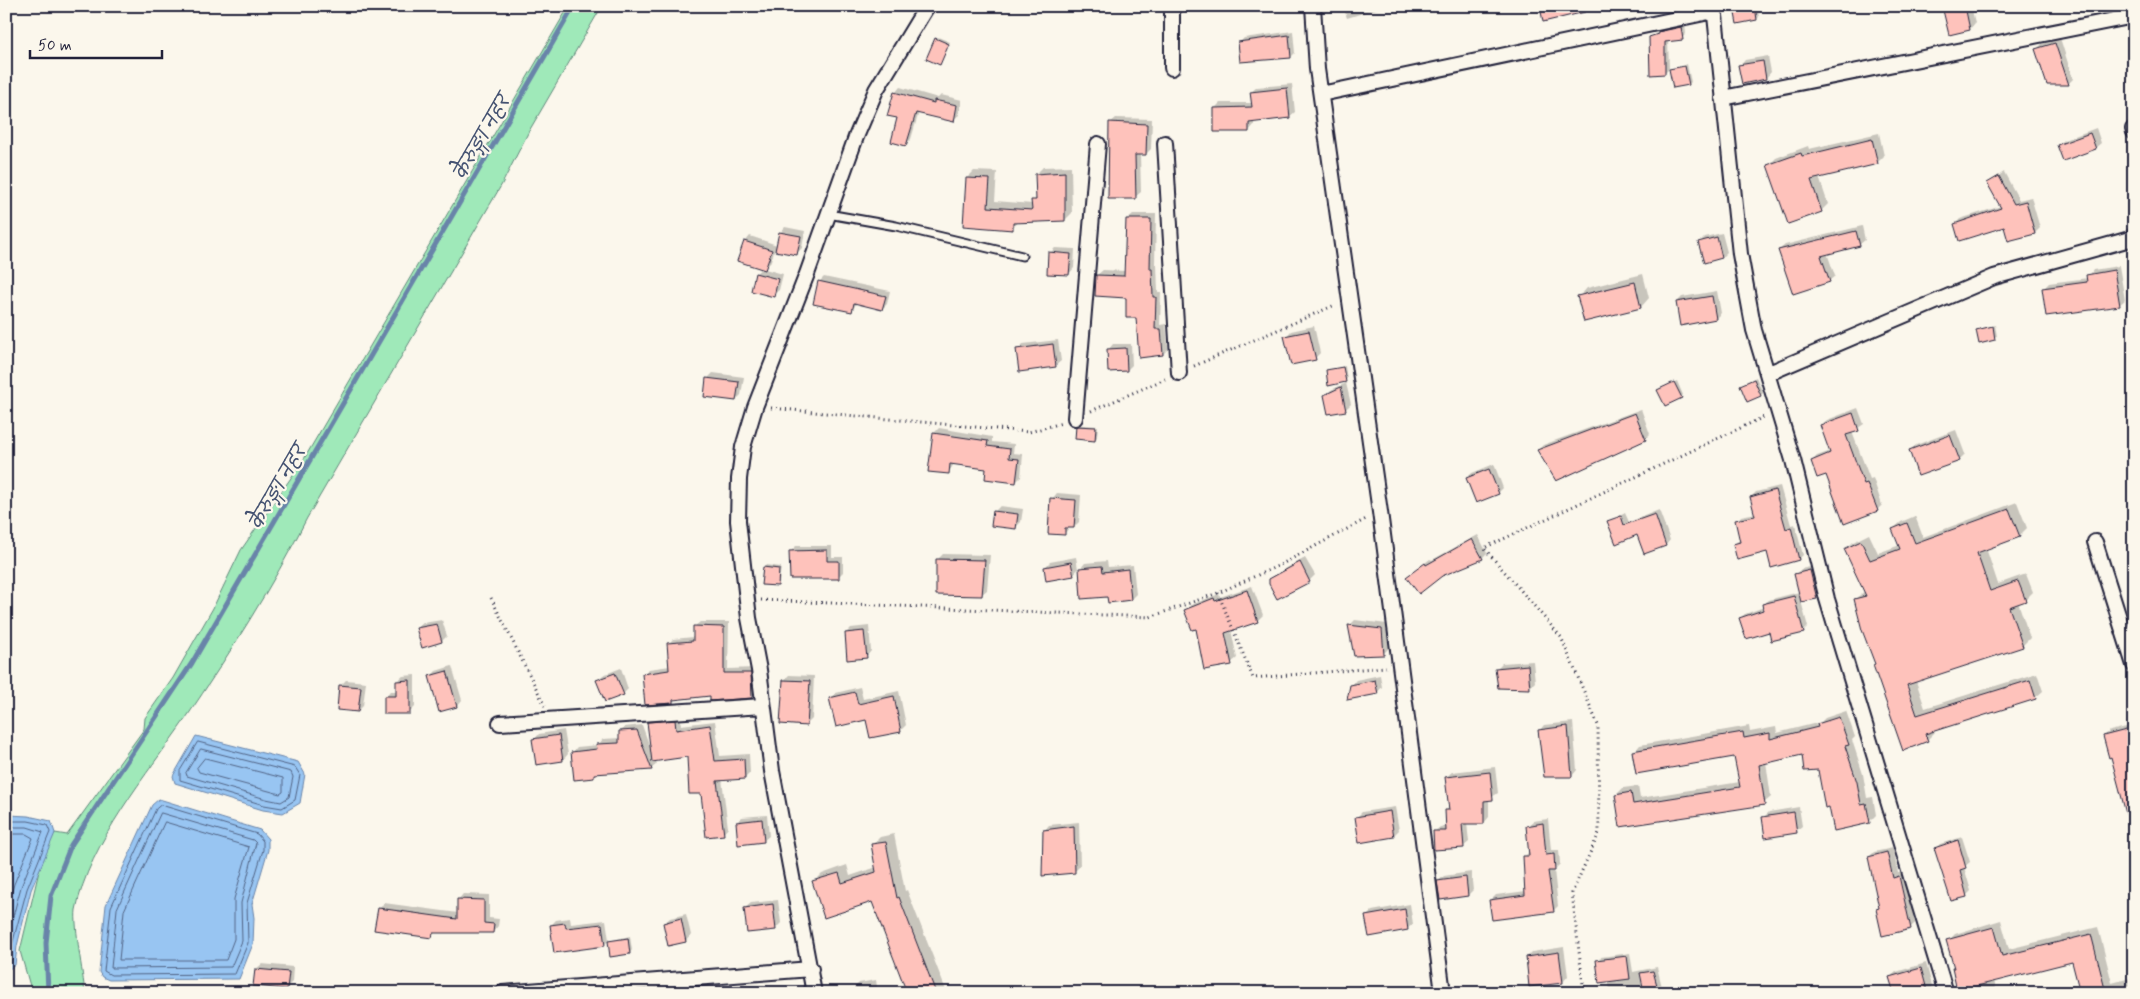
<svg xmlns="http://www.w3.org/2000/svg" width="2140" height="999" font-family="Mynerve,'Playpen Sans Deva',sans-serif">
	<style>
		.green { fill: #9fe9b9; stroke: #60867a }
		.water { fill: #98c5f2; stroke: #6984a9 }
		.shadow { fill: #0003 }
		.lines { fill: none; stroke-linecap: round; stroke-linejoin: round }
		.shore { stroke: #516384; stroke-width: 1 }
		.stream { stroke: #6984a9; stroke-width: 5 }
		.building { fill: #fec2bb; stroke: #22223b }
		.service-casing { stroke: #22223b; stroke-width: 11 }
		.minor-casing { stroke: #22223b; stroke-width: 18 }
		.path { stroke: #22223b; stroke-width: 3; stroke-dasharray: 1 4; stroke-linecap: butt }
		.service { stroke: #fbf7ec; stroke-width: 7 }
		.minor { stroke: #fbf7ec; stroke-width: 14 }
		.labels { text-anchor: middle; stroke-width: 4.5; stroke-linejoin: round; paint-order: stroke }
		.water-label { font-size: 19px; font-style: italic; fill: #455372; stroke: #fbf7ec }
	</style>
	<rect width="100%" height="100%" fill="#fbf7ec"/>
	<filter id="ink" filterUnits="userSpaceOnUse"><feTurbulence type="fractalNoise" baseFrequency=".02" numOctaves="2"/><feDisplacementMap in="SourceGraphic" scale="10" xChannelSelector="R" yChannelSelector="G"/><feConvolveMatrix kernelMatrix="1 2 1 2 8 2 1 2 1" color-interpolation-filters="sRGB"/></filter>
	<g filter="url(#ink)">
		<!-- green -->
		<path class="green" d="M569,6H602L529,131L502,184L307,518C272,587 230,653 186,718C148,773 89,843 76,910C74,926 83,974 85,993H32L20,951L44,850L55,833L67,835L144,729L145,718L173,678L213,608L241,550L304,459Z"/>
		<!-- water -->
		<path class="water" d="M196,736L298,762L305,774L300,803L283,813L263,810L175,783L173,776Z
			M159,799L260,830L268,839V850L252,904L254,918L253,944L239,979L109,980L102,977L99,972L106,905L152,805Z
			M9,815L28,816L51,821L55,833L31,890L17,946L15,965L6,971V817Z"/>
		<!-- shadow -->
		<path class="shadow" d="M1343,6H1386L1347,18Z
			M1663,6H1681L1664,11Z
			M1738,6H1757L1759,17L1757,19L1735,9Z
			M1765,6H1782V9L1780,11L1765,12Z
			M1944,6H1971L1975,23L1970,29Z
			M1685,23L1686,34L1682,38L1668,40L1669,69L1665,73L1650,38L1664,28Z
			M1293,31L1295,53L1291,57L1239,43L1244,38Z
			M938,37L950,42L940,63L936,39Z
			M2060,38L2073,79L2068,84L2037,49L2042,44Z
			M1768,56L1771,72L1766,78L1740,66L1745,60Z
			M1687,64L1691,82L1689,84L1671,69Z
			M1292,84L1295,112L1289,117L1254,121V125L1249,131L1215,108L1220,103H1252L1251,92L1257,87Z
			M900,87L938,98L941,95L962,100L959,115L953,120L919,112L911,139L906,144L895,93Z
			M1116,118L1152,119L1151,149L1146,154H1140L1141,192L1135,197L1110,123Z
			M2096,128L2101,143L2095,148L2059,145L2064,140Z
			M1879,133L1884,156L1877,163L1819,177L1828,204L1821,211L1769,165L1776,158L1808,146L1809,149Z
			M1071,166L1072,213L1065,220L1019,221L1012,228L964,225L967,178L974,171L997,172L995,201L1033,204L1037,196L1036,174L1043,167Z
			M2004,172L2019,200L2031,197L2040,228L2035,233L2009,240L2005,225L1955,224L1960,219L2001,206L1988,183Z
			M1133,214H1156L1155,264H1157L1158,292H1161L1160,325L1166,324L1168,349L1163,354L1137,317L1128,297L1097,275L1103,270L1126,271L1127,219Z
			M1862,226L1865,240L1859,245L1827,253L1835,276L1829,281L1779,250L1785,245Z
			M785,227L805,231L802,248L796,254L775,249L770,263L765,269L783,274L779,290L773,295L752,290L756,273L762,268L745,242L750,236L777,245L780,233Z
			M1722,233L1727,252L1722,257L1699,243L1705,237Z
			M1055,248L1075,249L1074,268L1069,274L1050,253Z
			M2119,266L2125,300L2119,305L2043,289L2049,283L2088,278L2093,270Z
			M1643,274L1649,298L1641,307L1579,297L1587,288Z
			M824,277L890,291L887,304L882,309L857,303L851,311L815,303L820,281Z
			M1717,291L1721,313L1716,318L1681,324L1677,302L1682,297Z
			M1995,325L1997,336L1980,342L1977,330Z
			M1314,326L1320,353L1315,358L1286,337L1291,331Z
			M1058,340L1061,361L1055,366L1018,350L1023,344Z
			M1113,344H1131L1132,365L1127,370L1108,350Z
			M1345,366L1347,379L1345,381L1327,371Z
			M713,373L744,377L741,395L736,400L708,378Z
			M1756,377L1763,393L1761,395L1741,385Z
			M1677,381L1683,395L1681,397L1659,390Z
			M1346,383L1351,404L1345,410L1326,395L1331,390Z
			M1858,408L1864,424L1852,432L1870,479L1873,478L1882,505L1877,510L1812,461L1817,456L1831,451L1821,425L1827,420Z
			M1641,409L1650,434L1645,439L1538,450L1543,445Z
			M1079,425L1098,426L1097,437L1095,440L1077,427Z
			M939,428L992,437V442L1014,444L1013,453L1023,454L1021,477L1016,482L987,468L954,464L948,473L934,433Z
			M1956,430L1965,454L1959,460L1910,450L1916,445Z
			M1494,464L1503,488L1498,493L1467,478L1472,473Z
			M1780,486L1791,525L1795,524L1803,555L1799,559L1734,544L1741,539L1737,521L1741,516L1756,513L1751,497L1756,492Z
			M1057,493L1081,495L1079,522L1074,527H1070L1064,534L1052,499Z
			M2017,502L2027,528L2019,536L1986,548L1998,584L2026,574L2033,592L2025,600L2018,602L2030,638L2022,646L1916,681L1925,708L2037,673L2043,691L2035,698L1934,730L1935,732L1927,740L1876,663L1855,599L1865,591L1845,550L1853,542L1869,534L1878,553L1900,545L1893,529L1901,522L1915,516L1923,537Z
			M1000,506L1023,509L1021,522L1016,527L994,512Z
			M1659,510L1670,540L1666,545L1645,553L1638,533L1609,522L1625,513L1629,522Z
			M1478,535L1487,553L1482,558L1413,572L1430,559L1432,560Z
			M796,546H832V557H843V572L838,577L791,551Z
			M943,554L990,555L987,590L981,595L938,559Z
			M1076,557L1078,569L1073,575L1045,567L1050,562Z
			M1305,558L1315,575L1309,581L1270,579L1276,574Z
			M1107,561L1108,567L1133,565L1136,594L1131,599L1108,596L1080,569L1085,563Z
			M766,565L781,567L779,583L777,585L764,568Z
			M1815,566L1821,592L1816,598L1801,601L1808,627L1803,632L1770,630L1740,618L1745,614L1764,607L1763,604L1768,600L1799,592L1796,574L1801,569Z
			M1252,586L1263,615L1258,620L1231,630L1237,658L1231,663L1197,627L1185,610L1191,605L1219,594L1220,597Z
			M442,620L447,636L442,641L417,628L423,623Z
			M1355,620L1387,624L1389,648L1384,653L1350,625Z
			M700,622H729L728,669L755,668L757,692L751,697L711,695L676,698L672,702L643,674L649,669L670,666L668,644L673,639L694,637V627Z
			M869,626L871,651L866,657L846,633L851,628Z
			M1533,661L1535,682L1530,687L1499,686L1496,669L1502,663Z
			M452,666L462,700L457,706L431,676L436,671Z
			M621,668L628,689L623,694L598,680L603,675Z
			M415,675V707L410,712L385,697L390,691H397V681L403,676Z
			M789,675L814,676L812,719L807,724L784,680Z
			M1380,675L1382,687L1377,693L1351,686L1356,680Z
			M346,680L366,682L363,706L358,711L338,709L341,685Z
			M860,687L863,699L899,691L906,725L900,731L867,719L830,698L836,693Z
			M1846,711L1855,737L1852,740L1863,774L1867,798L1873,797L1876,815L1869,822L1830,806L1819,768L1803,753L1766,762L1771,797L1764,803L1621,826L1616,795L1623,788L1638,786L1640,798L1740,782L1735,756L1634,752L1640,745L1749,726L1750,732L1776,727L1777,733L1821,722L1825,718Z
			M680,716L681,725L715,721L720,756L749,754L750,773L745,778L722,779L728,828L723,834L702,792L688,756L655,760L657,764L651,769L598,772L594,776L572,753L577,747L598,745L603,739L620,738V732L625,727L642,725L650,747L649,723L654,717Z
			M1573,722L1577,770L1572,776L1539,731L1544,725Z
			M2134,725V822L2104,736L2110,731Z
			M564,730L568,754L563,760L534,740L539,734Z
			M1495,767L1498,793L1489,799V817L1484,823H1467L1469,842L1463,847L1434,832L1440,827L1447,826L1446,811L1450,807L1446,777L1452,772Z
			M1395,807L1399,830L1393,836L1357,817L1362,812Z
			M1799,807L1802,826L1796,831L1764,817L1769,812Z
			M767,815L769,836L763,841L737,822L742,817Z
			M1548,819L1551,850H1559L1560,864L1554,870L1558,906L1553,911L1490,901L1496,895L1526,891L1524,857L1530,851L1527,826L1533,821Z
			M1079,822L1080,866L1075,871L1044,831L1049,825Z
			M894,834L905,891L907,890L947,993H908L872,900L814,882L822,874L847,865L850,876L877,867L872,845L880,837Z
			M1962,837L1970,862L1964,867L1971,891L1966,896L1936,848L1940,844Z
			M1893,848L1898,873L1904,872L1915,923L1910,928L1877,909L1880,907L1869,857L1874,852Z
			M1471,872L1473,890L1468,895L1438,881L1444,876Z
			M463,894L489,895V918L499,919L498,926L493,932L437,931L432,936L379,909L384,903L458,913V900Z
			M778,900L781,923L775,929L745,908L751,903Z
			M1410,904L1413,924L1407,929L1367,916L1372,911Z
			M686,914L691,935L686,941L669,944L664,923L670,918Z
			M570,918L571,924L606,920L609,940L604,945L551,925L556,920Z
			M2001,920L2009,949L2098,927L2112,983L2134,977V993H2081L2073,960L1994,980L1997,993H1968L1955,967L1948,941L1955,934Z
			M630,936L632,950L630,953L609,941Z
			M1564,947L1568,976L1563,982L1527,957L1532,952Z
			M1630,953L1633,972L1657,967L1662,987L1685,986V993H1611L1608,981L1597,961L1601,957Z
			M1926,963L1934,993H1895L1890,977L1896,972Z
			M262,964L293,967L292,982L286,988L256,969Z
			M876,980L878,993H855L854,988L859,983Z"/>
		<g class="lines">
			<!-- shore -->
			<path class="shore" d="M198,742L295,767L300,775L295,800L282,808L264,805L180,780V771Z
				M201,749L291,772L293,777L289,797L281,802L266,799L187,776L186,773Z
				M205,758L283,778V792L280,794L199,772L197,768Z
				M161,805L257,834L263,841V850L247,903L248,943L235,974L111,975L104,971L111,907L156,809Z
				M161,813L253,840L256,843L241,903L242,941L231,967L111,968L117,909Z
				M6,821H28L47,825L50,832L27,889L12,945V959L6,966
				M165,822L249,847L234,899V939L226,960H119L124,911Z
				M6,827H27L43,832L21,887L6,942
				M6,834H26L33,838L14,884L6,912"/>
			<!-- stream -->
			<path class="stream" d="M48,993L46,943L51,896L71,845L192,663L574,6"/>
		</g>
		<!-- building -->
		<path class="building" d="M1540,6H1584L1585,12L1543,22Z
			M1744,6H1755L1757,20L1737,24L1734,8Z
			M1942,6H1965L1970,30L1949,35Z
			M1681,27L1683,40L1665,42V74L1650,75L1649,37L1658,34V32Z
			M1289,35L1291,58L1240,62L1238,42Z
			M935,38L949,44L940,65L926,59Z
			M2055,43L2069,85H2047L2035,49Z
			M1763,61L1766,79L1742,84L1738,65Z
			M1685,66L1689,85L1673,88L1669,69Z
			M1287,88L1290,118L1249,123V132H1214V108L1252,107L1250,92Z
			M894,92L934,103V100L957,105L954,122L916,113L906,146L891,142L897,118L887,116Z
			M1109,122L1147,124L1146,155H1135L1136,199H1108Z
			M2090,133L2096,149L2063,161L2057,145Z
			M1872,139L1878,164L1811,180L1822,212L1788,224L1767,165L1801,153L1802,156Z
			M1065,172V221L1013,223V230L963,226L966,178L990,179L988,207L1032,210L1031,200H1036L1035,174Z
			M1999,176L2014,204L2026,201L2035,234L2008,241L2004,227L1959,241L1954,224L2001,208L1987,183Z
			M1126,219H1151L1150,269H1152L1153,297H1156L1155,329H1161L1163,355L1139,358L1136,318H1126V298L1095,296L1096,275L1124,276Z
			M1856,231L1860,246L1821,256L1830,282L1793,294L1778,250Z
			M779,232L801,236L797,255L775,251Z
			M1717,237L1722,258L1704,263L1698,242Z
			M744,241L772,250L765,270L737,261Z
			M1048,252L1071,254L1069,275L1047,274Z
			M2114,270L2120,306L2046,316L2042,288L2087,282L2086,275Z
			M755,273L778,279L774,297L751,291Z
			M818,281L886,296L882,310L854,303L852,312L813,304Z
			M1635,282L1641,308L1584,322L1577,296Z
			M1712,296L1716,319L1680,326L1676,302Z
			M1993,326L1995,340L1979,344L1976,330Z
			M1309,331L1316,360L1291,365L1284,336Z
			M1053,344L1056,367L1019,372L1016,349Z
			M1126,348L1127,371L1108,372L1107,349Z
			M1343,367L1346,382L1328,386L1326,370Z
			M706,378L739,382L736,401L704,397Z
			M1754,379L1761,396L1747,402L1740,385Z
			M1674,382L1682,398L1665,406L1657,390Z
			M1341,387L1346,411L1328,414L1324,395Z
			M1635,413L1646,440L1556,481L1537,450Z
			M1853,413L1859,431L1846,435L1864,484L1867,483L1878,511L1844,524L1826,475L1817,478L1811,461L1830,453L1820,425Z
			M1076,426L1096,427L1095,441L1075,439Z
			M933,433L988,441L987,446L1010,449L1009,458L1019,459L1016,483L985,479L986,469L950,464L949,474L928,472Z
			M1950,435L1960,461L1918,476L1909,450Z
			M1489,469L1499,494L1476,503L1466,478Z
			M1775,490L1786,529L1791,527L1799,560L1771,568L1767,552L1737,560L1733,544L1740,542L1735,520L1755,516L1750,497Z
			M1050,498L1076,500L1074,528H1065V535L1048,534Z
			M2009,509L2020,537L1977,553L1990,591L2018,581L2026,601L2009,607L2023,647L1907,685L1917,715L2030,680L2036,699L1925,734L1928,741L1903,751L1873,665L1875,664L1862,630L1854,599L1866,596L1844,549L1861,541L1870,560L1900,549L1892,529L1907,523L1915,543Z
			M993,511L1018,514L1016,529L991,526Z
			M1655,514L1666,546L1644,554L1637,535L1616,544L1607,521L1621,516L1624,525Z
			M1472,539L1483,559L1442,576L1419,594L1406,577L1425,563L1426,565Z
			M827,550V561H839V579H790L789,551Z
			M936,559L985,560L982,596L936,595Z
			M1071,562L1074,576L1046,581L1044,567Z
			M1300,562L1310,582L1277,599L1269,584V579Z
			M1102,566L1103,572L1128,569L1131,600L1108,603L1107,597L1081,599L1079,568Z
			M763,567L779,569L778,586L761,585Z
			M1810,570L1817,599L1801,602L1794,574Z
			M1247,590L1258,622L1225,633L1232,665L1204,670L1196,629L1192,630L1184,610L1214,598L1215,601Z
			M1794,596L1804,633L1771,641L1769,632L1746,639L1739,618L1763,610L1762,604Z
			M437,624L442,642L422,648L416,628Z
			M1348,625L1382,629L1384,655L1354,656Z
			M693,626L724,627V673H751L752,698L710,701V696L673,700V703L645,705L642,674L669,670L667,643L693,641Z
			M864,631L867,658L847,660L845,633Z
			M1528,665L1530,689L1498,688L1495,668Z
			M447,671L457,707L439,712L429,676Z
			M615,673L624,695L605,702L596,680Z
			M410,680V714H384V696H396V681Z
			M783,680L810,681L807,726L780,724Z
			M1375,680L1378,694L1347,700L1350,685Z
			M339,685L361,687L358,712L337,710Z
			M855,692L858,704L894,696L901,732L870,738L866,720L836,727L829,698Z
			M1839,717L1849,745L1845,746L1857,782L1861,804L1866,803L1870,823L1834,831L1829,807L1825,808L1818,770L1804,771L1802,755L1759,765L1765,805L1620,827L1615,795L1631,792L1633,804L1740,787L1734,757L1636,774L1632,751L1743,732L1744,738L1770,733V739L1818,727L1817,724Z
			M675,720L676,730L710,725L715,761L744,759L745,779L717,781L724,835L706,837L701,794H689L687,757L652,762L647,722Z
			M1568,726L1572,777H1544L1538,730Z
			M2134,728V824L2129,825L2111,757L2109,758L2103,736Z
			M637,730L652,770L594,774V778L574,780L571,752L597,749L596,744L619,743V731Z
			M559,735L563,761L536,765L532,739Z
			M1490,772L1493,800L1484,801V824H1462L1464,848L1434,850L1433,831H1446L1445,810H1449L1445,777Z
			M1390,811L1394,837L1359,843L1355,817Z
			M1794,812L1797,833L1765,838L1762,817Z
			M762,819L764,842L738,845L736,822Z
			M1543,823L1546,855L1554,854L1555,871H1548L1554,912L1492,920L1489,900L1525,895L1523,856H1529L1526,826Z
			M1074,826L1075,873L1042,876L1043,830Z
			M1958,840L1966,868L1960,870L1967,897L1951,901L1934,848Z
			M886,842L897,898L899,897L936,993H907L872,902L824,918L812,881L839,873L842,883L876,872L871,844Z
			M1887,852L1893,878L1899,876L1911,929L1882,936L1876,909L1879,908L1868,857Z
			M1466,877L1468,896L1440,900L1437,881Z
			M457,899L484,900V923L494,924L493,933H433L432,938L374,930L378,908L457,919Z
			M773,904L776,930L747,933L744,908Z
			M1405,909L1408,930L1369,937L1365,916Z
			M681,918L686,942L668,946L663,923Z
			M565,923L566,928L602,924L605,946L554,953L550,925Z
			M1994,927L2002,956L2091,934L2106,993H2080L2072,962L1957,991L1952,968H1954L1946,940Z
			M628,938L630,954L610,957L608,941Z
			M1559,952L1563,983L1529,987L1526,957Z
			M1627,956L1630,979L1599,983L1596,960Z
			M1921,968L1927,990L1917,993H1894L1889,977Z
			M255,969L289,972L287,989L253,986Z
			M1653,971L1658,989L1644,992L1640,973Z"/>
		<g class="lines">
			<defs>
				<path id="service" d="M828,214L896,226L1022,256"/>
				<path id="minor" d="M1313,6L1317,69L1380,512L1443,993
					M1714,6L1740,254L1754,330L1793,460L1827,599L1946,993
					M1172,68V6
					M1321,94L1714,11
					M1723,98L2134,16
					M2133,129L2134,132
					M1165,143L1179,373
					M1769,373L1994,277L2130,239L2134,235
					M1075,418L1098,144
					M2095,542L2134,665
					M500,723L763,706
					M502,993L811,969
					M814,993L772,771L759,670L749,618L738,521L739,479L743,447L755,407L807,274L856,137L876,90L927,6"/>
			</defs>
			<!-- service casing -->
			<use href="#service" class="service-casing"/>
			<!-- minor casing -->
			<use href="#minor" class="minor-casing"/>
			<!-- path -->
			<path class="path" d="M1194,366L1335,305
				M771,408L1029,432L1062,423
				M1091,411L1165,379
				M1218,593L1253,678L1386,667
				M491,598L545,706
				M761,600L1150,617L1218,593L1280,565L1366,519
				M1584,993L1572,893L1599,833L1598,725L1561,637L1484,548L1766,416"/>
			<!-- service -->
			<use href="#service" class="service"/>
			<!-- minor -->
			<use href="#minor" class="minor"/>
		</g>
	</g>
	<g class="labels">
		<!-- water labels -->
		<g class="water-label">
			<text transform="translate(481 137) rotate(-60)" y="7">केेरुङ्गा नहर</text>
			<text transform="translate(277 487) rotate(-60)" y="7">केेरुङ्गा नहर</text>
		</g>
	</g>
	<!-- margin -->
	<rect width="2140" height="999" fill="none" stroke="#fbf7ec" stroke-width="25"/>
	<rect x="12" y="12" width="2115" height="974" fill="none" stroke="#22223b" stroke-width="2" filter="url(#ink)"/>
	<!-- scale -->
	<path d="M30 50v8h132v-8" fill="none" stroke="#22223b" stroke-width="2.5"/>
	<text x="38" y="50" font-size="15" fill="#22223b" stroke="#fbf7ec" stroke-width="4" paint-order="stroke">50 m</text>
</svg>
